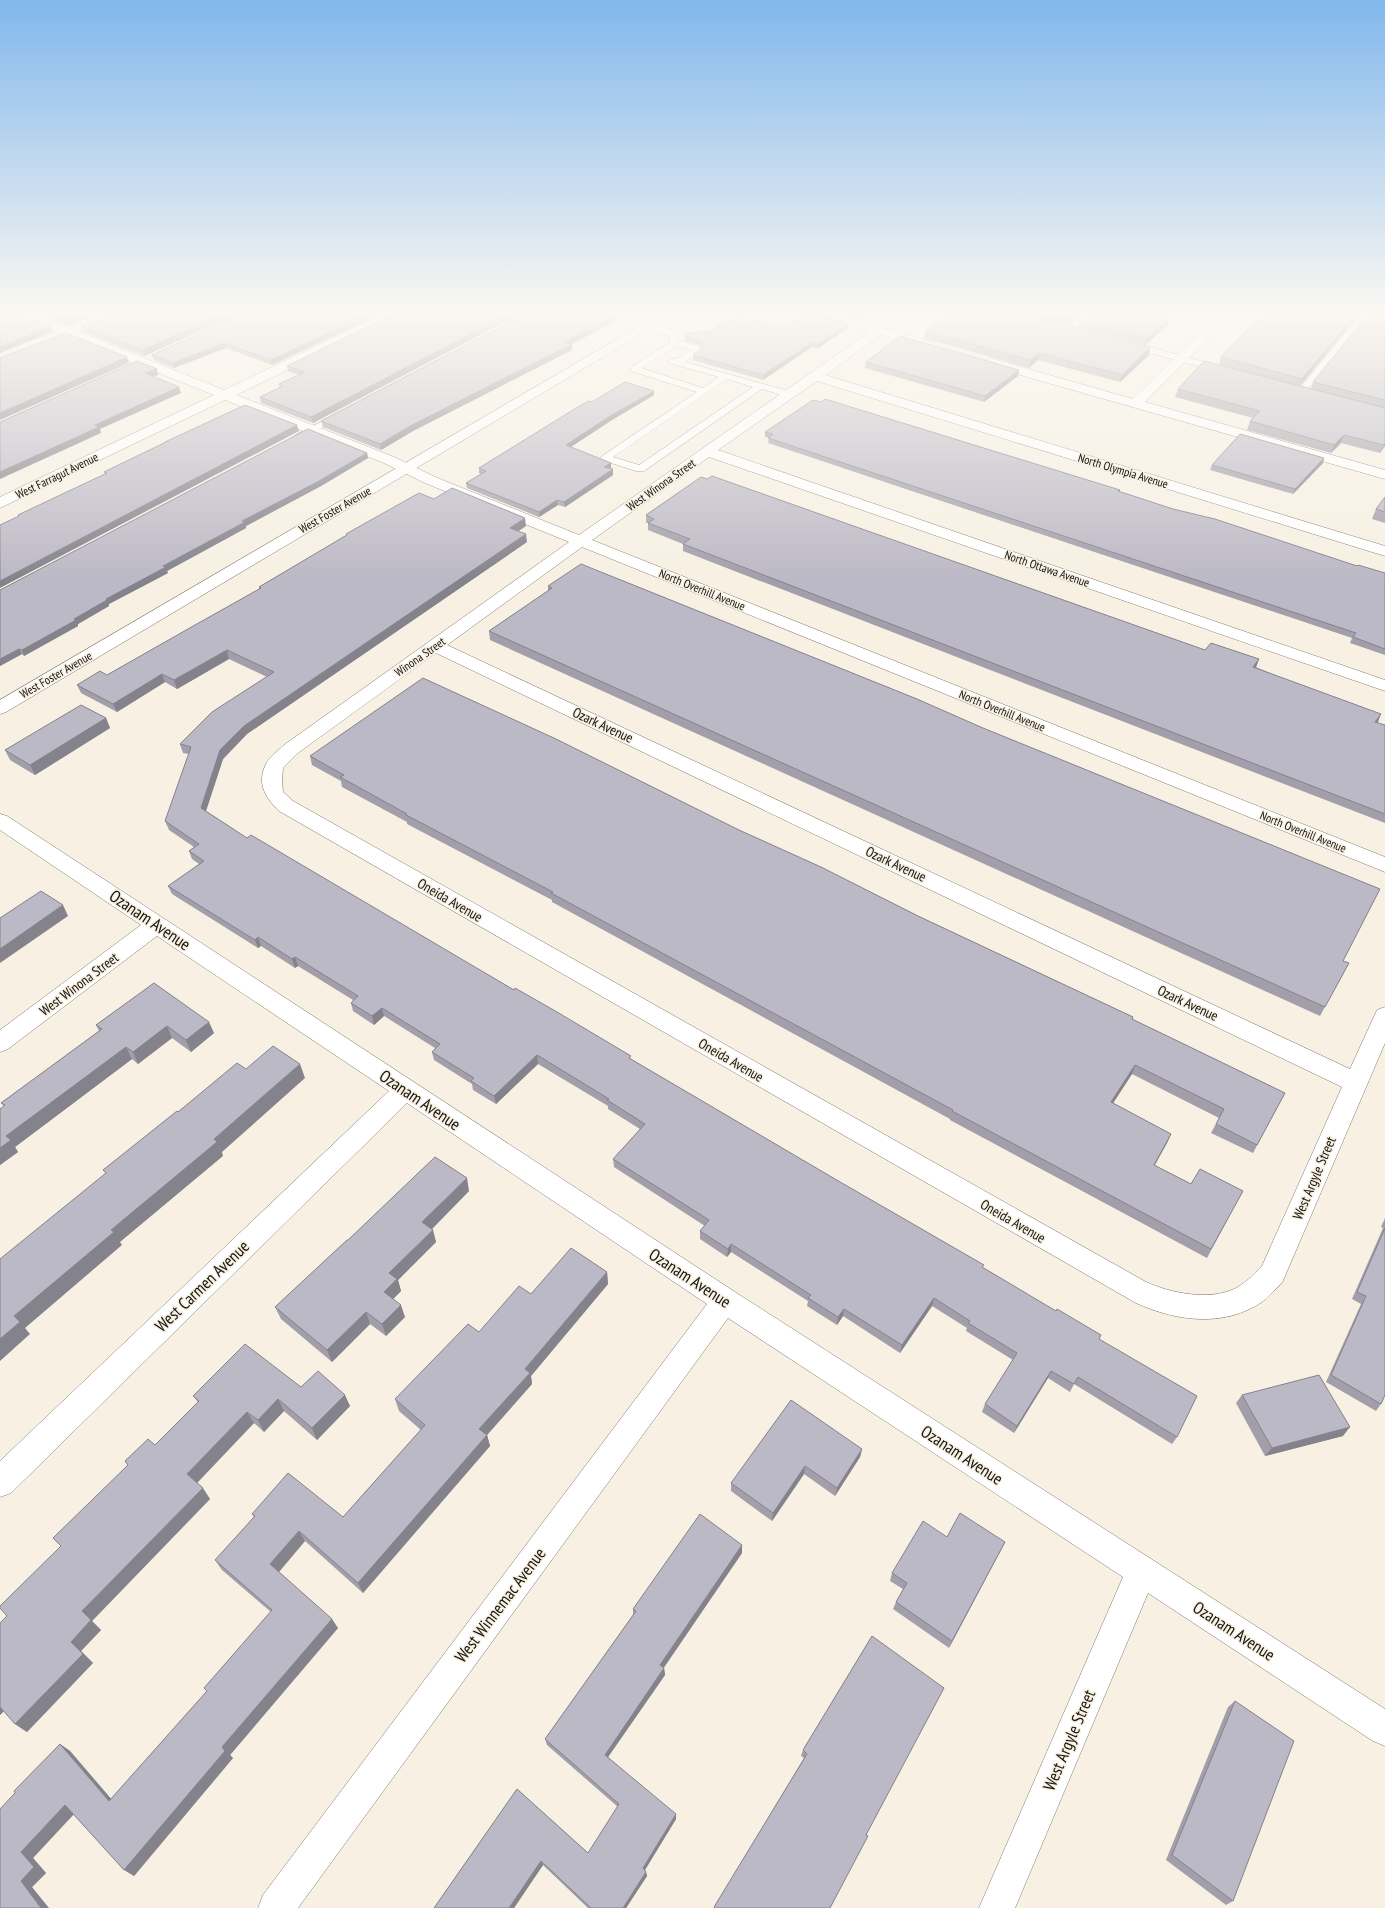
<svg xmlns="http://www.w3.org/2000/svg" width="1385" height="1908" font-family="'PT Sans Narrow',sans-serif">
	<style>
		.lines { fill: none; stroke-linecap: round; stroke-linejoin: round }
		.lane-casing { stroke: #807b6f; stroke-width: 1 }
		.street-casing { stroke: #807b6f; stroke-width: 1 }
		.secondary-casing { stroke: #807b6f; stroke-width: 1 }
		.lane { fill: #fff; fill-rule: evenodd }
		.street { fill: #fff; fill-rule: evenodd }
		.secondary { fill: #fff; fill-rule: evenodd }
		.wall { fill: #a29faa }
		.shaded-wall { fill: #84828b }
		.building { fill: #bcb9c6; stroke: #84828b }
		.labels { text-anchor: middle; stroke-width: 3; stroke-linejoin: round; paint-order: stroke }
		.far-street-label { font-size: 12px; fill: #16140f; stroke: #f7f0e3 }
		.street-label { font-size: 14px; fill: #16140f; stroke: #f7f0e3 }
		.near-street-label { font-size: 17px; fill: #16140f; stroke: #f7f0e3 }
	</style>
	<rect width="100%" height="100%" fill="#f7f0e3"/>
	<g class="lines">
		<defs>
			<path id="lane" d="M1083,313H1092L1072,331H1066V327Z
				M1362,313H1370L1305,393H1299V389Z
				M648,324L675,331L680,341L701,347V351L685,362L792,392L794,394L789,397L762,389L644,471H636L602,460L600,458L602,456L697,392L631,371V367L671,342L668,335L645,329L644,327ZM677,346L691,350L676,359H669V363L719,377L703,388L641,368ZM727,379L753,387L639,465L613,457Z
				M1131,342L1223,367L1224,369L1220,372L1128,347V343Z
				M341,411L346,414L344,416L303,438H297L295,436Z"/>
			<path id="street" d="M13,313H30L71,329L73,326L105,313H121L119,316L79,332L224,390L386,313H401L399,316L236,395L394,457L435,477L579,535L869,332L812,316L810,313H829L910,336L941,313H955L921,339L932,342L934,345L932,348L928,349L881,335L825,375L1385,546V556L817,381L718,450L1385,680V691L709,457L592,540L1385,857V872L582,547L447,645L1350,1069L1377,1010L1385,1007V1043L1282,1283C1275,1289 1269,1297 1262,1302C1223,1328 1176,1321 1136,1303L279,811C266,798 257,785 265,766C268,758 278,751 284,745L569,542L425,483L384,463L225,400L0,508V497L214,395L15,316ZM436,653L1342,1087L1262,1266C1253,1275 1245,1284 1234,1289C1209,1301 1170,1293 1146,1282L293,801L283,792L282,781L283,768L298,753Z
				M1220,313H1233L1145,402L1385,470V479L985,365L984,362L985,359L990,358L1133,399Z
				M0,814L7,816L735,1292L1385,1709V1746L1373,1741L1148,1593L1015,1908H979L1123,1577L728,1318L298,1908H258L263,1895L707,1304L407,1103L11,1493L0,1497V1461L389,1091L157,936L8,1049L0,1052V1030L141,925L0,830Z"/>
			<path id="secondary" d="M662,313H677L6,712L0,714V700Z"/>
		</defs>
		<!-- lane casing -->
		<use href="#lane" class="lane-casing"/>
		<!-- street casing -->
		<use href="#street" class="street-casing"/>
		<!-- secondary casing -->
		<use href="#secondary" class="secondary-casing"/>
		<!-- lane -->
		<use href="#lane" class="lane"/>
		<!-- street -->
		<use href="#street" class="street"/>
		<!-- secondary -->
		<use href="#secondary" class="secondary"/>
	</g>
	<!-- wall -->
	<path class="wall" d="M34,313H101L68,326Z
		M241,313L144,356L83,332L81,326Z
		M383,313L272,365L226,348L174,368L154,360L152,355Z
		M396,313H522L313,423L261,403L260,397L280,388L279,384L299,375L288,371L287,366Z
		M834,313H870L860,320Z
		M1023,313H1081L1067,324Z
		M1360,313L1300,386L1311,389L1313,382L1385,313V446L1380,453L1341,443L1331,453L1247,430L1250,421L1253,418L1175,397L1178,389L1219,365L1221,357Z
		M616,316V321L572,344V350L413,431L381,450L323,427L321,421Z
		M1168,318H1170L1168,325L1145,345L1078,327L1080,320Z
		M781,327L848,328L817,349L812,347L763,380L693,360V355L702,348V346L685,341L684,337V333Z
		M925,331L1149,355L1120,382L1038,360L1029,368L924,338Z
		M866,362L1019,370L1018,376L984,402L865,368Z
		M654,395L612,420L571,447L611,468L610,469H613V475L565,507L558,505L539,517L467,488L466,483L481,474L479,473V468L592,402Z
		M765,432L1120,490L1119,492L1357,566L1385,573V655L1350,643L1352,638L768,443L769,438L765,437Z
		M367,453L368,458L321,486L246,526V528L167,571L168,573L109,604V606L78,624V626L24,656L22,654L0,666V590Z
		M1324,458L1323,463L1293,494L1210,470L1212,465Z
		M1385,497V523L1372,519L1376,509Z
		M434,499L526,526L518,531L527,542L247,734L223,759L206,811L247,838L514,990L631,1059L983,1268L1099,1339L1177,1437L1172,1444L1074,1384L1070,1392L1048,1378L1014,1433L982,1412L985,1404L1013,1360L966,1331L967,1328L932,1306L900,1353L843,1316L837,1325L807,1306L808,1301L731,1252L727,1257L700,1239V1231L705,1226L614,1167L613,1159L640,1129L608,1109V1106L538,1064L496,1104L473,1090L472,1084L434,1060L432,1052L435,1048L384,1016L374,1025L353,1011L351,1003L353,1000L298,966L295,968L261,946L258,948L172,894L168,886L199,864L192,859L189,851L194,847L169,830L165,821L189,754L183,753L180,744L267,677L229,659L177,689L165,682L117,712L81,693L77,685L107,675L259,589V587L346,535V534Z
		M646,515L1205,650L1259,659L1256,667L1378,722L1377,723L1385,725V823L683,551V544L648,530V523H646Z
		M548,586L1343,961L1349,963L1320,1016L490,640L489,631L548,591Z
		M106,718L110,728L35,775L10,760L5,750Z
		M310,756L739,830L918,916L1133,1017L1132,1019L1285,1093L1253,1153L1211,1133L1219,1118L1132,1074L1113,1103L1171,1134L1167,1143L1154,1165L1191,1184L1243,1191L1207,1258L950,1120V1119L552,902V900L407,824V822L342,787L341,781L312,765Z
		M154,983L214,1033L191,1052L172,1038L138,1064L132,1059L15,1147L18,1152L0,1165L4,1106L1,1103L99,1031L96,1025Z
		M469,1191L432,1229L436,1242L398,1280L401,1291L393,1299L405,1317L386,1336L370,1324L332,1362L281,1319L275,1307L348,1240Z
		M1385,1218V1395L1381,1404L1376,1411L1326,1382L1361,1304L1352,1299L1383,1228L1381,1227Z
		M607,1272L608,1284L531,1376L532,1384L487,1435L490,1446L363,1593L305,1541L279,1572L338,1628L230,1755L233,1758L134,1876L73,1814L33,1858L46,1873L32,1887L0,1908L15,1793L60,1744L70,1751L111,1799L207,1691L271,1612L222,1570L215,1560L254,1517L252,1514L343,1517L421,1430L399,1411L395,1399L479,1332L531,1294Z
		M301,1387L350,1406L317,1440L284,1411L264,1432L254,1423L197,1483L210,1499L92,1621L101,1630L81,1651L93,1663L27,1732L15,1724L4,1711L0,1715L7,1616L61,1546L128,1465L125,1461L155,1445L198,1402L193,1396Z
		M1242,1395L1343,1436L1265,1456L1236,1403Z
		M862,1449L860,1457L835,1496L804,1474L772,1521L731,1491V1483Z
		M947,1537L1005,1542L949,1648L893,1609L896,1602L903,1589L890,1581L892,1573Z
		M742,1545V1553L663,1668H664L665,1675L608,1757L676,1819L645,1870L647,1876L626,1908H588L543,1865L514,1908H434L517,1789L588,1853L618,1807L547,1745L545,1739L633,1615V1609Z
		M872,1636L867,1835L830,1908H714L804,1758L801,1756L803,1750Z
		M1235,1701L1233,1901L1226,1905L1166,1860L1228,1707Z"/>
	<!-- shaded-wall -->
	<path class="shaded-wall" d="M86,313H101L68,326L66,321Z
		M227,313H241L144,356L142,350Z
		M370,313H383L272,365L271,360Z
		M511,313H522L313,423L311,417Z
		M614,313H622L616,316V321L565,347L564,342Z
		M862,313H870L860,320V314Z
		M1073,313H1081L1067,324L1068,317Z
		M1167,313H1174L1161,324L1163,316Z
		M1357,313H1360L1299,386L1302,379Z
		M1170,318L1168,325L1145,345L1147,338Z
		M849,323L848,328L817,349L818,344Z
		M51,326L53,332L0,353V347Z
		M224,343L226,348L174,368L173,363Z
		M812,343V347L763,380V375Z
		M572,344V350L413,431L381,450L380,444L412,425Z
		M1150,347L1149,355L1120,382L1122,375Z
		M1040,353L1038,360L1029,368L1030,360Z
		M127,357L129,363L0,420V413Z
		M157,369L158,375L146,379L145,373Z
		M1019,370L1018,376L984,402L985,396Z
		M179,387L181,393L100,429L101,433L0,479V472L95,425Z
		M654,391V395L612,420L566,450V445L612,415Z
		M297,425L299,431L0,588V581Z
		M1344,435L1341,443L1331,453L1334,445Z
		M1385,443V446L1380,453Z
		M367,453L368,458L321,486L246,526V528L167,571L168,573L109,604V606L78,624V626L24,656L22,650L74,619L106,599L242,521Z
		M1324,458L1323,463L1293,494L1295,489Z
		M611,463V468L605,472L604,467Z
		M613,469V475L565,507L564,502Z
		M557,500L558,505L539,517V512Z
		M525,518L526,526L511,536L510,528Z
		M526,534L527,542L247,734L223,759L204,817L201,808L220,750L244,726Z
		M19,649L22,654L0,666V659Z
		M227,650L229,659L177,689L174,680Z
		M1259,659L1256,667L1250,674L1253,667Z
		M162,674L165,682L117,712L113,704Z
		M1381,714L1378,722L1372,730L1375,722Z
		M106,718L110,728L35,775L30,765Z
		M63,905L68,916L0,963V949Z
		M258,937L261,946L258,948L255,940Z
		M295,957L298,966L295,968L292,959Z
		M382,1008L384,1016L374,1025L372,1016Z
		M209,1022L214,1033L191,1052L186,1040Z
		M167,1026L172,1038L138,1064L133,1052Z
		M126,1047L132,1059L15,1147L18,1152L0,1165V1148L6,1136Z
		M537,1055L538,1064L496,1104L494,1096Z
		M300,1064L305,1078L222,1152L223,1156L120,1242L122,1245L25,1328L30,1334L0,1361V1339L14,1316L214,1139Z
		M1135,1065L1132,1074L1108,1111L1111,1102Z
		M1171,1134L1167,1143L1150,1174L1154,1165Z
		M467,1178L469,1191L426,1235L422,1222Z
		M433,1230L436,1242L398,1280L401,1291L388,1304L384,1292L389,1273Z
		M731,1244V1252L727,1257L728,1249Z
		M607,1272L608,1284L531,1376L532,1384L487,1435L490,1446L363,1593L358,1583L479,1429L525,1369Z
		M934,1298L932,1306L900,1353L902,1345Z
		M401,1305L405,1317L386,1336L382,1324Z
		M844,1309L843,1316L837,1325L838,1317Z
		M366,1312L370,1324L332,1362L327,1350Z
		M1051,1371L1048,1378L1014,1433L1017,1426Z
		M345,1395L350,1406L317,1440L312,1428Z
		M278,1399L284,1411L264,1432L258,1420Z
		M247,1412L254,1423L195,1485L187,1474Z
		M1350,1427L1343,1436L1265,1456L1272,1448Z
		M862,1449L860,1457L835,1496L837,1488Z
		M805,1466L804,1474L772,1521L773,1513Z
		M203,1488L210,1499L92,1621L101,1630L81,1651L93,1663L27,1732L15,1724L71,1642L82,1611Z
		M299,1531L305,1541L277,1574L270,1564Z
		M1005,1542L1001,1550L949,1648L952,1641Z
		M742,1545V1553L661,1672L660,1665Z
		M332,1619L338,1628L230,1755L233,1758L134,1876L124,1870L222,1747Z
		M664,1668L665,1675L606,1760L605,1755Z
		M0,1705L6,1709L0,1715Z
		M60,1744L70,1751L119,1808L109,1801Z
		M65,1805L76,1812L33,1858L46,1873L32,1887L49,1908H41L21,1881V1852Z
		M676,1814V1819L643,1873V1868Z
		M541,1861L543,1865L514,1908H509Z
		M646,1872L647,1876L626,1908H623Z"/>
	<!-- building -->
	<path class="building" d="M0,313H15L51,326L0,347Z
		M46,313H86L66,321Z
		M115,313H227L142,350L81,326Z
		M245,313H370L271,360L224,343L173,363L152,355Z
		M396,313H511L311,417L260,397L281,387L279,384L305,372L287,366Z
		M527,313H615L616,316L564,342L572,344L412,425L380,444L321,421Z
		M807,313H816L849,323L818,344L812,343L763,375L693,355L702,348V342L685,336L684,333L711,331L736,315L781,327Z
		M949,313H1020L1150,347L1122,375L1040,353L1030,360L925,331Z
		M1052,313H1073L1068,317Z
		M1088,313H1167L1163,316L1170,318L1147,338L1080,320Z
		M1266,313H1357L1302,379L1221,357L1248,329Z
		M1369,313H1385V400L1313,382Z
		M66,333L127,357L0,413V358Z
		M900,336L1019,370L985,396L866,362Z
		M137,361L157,369L145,373L179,387L95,425L99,427L0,472V422Z
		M1204,361L1385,408V443L1384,445L1344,435L1334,445L1250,421L1260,411L1178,389Z
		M625,382L654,391L612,415L566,445L611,463L604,467L613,469L564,502L557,500L539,512L466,483L486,471L479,468L581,405L589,401L592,402Z
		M825,399L1120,490L1118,491L1173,509L1215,519L1357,566L1358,565L1385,573V649L1353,637L1356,633L768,438L773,434L765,432L813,400L821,402Z
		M245,405L297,425L0,581V525L19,516L18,515L107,473L104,472L166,442H165Z
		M308,429L367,453L319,481L242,521L245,522L163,566L166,567L106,599L107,600L74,619L76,620L22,650L19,649L0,659V590Z
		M1240,434L1324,458L1295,489L1212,465Z
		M712,476L1205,650L1211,643L1259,659L1253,667L1381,714L1375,722L1385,725V814L683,544L690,539L648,523L654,519L646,515L701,477L707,479Z
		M452,488L525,518L510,528L526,534L244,726L220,750L201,808L247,838L251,835L514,990L515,988L557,1012L631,1056L629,1058L835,1179L984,1265L982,1267L1056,1311L1057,1309L1101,1335L1099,1339L1197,1396L1177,1437L1078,1377L1074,1384L1051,1371L1017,1426L985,1404L1017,1353L968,1323L970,1321L934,1298L902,1345L844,1309L838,1317L808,1298L811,1295L731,1244L728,1249L700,1231L709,1220L613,1159L645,1124L607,1100L609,1099L537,1055L494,1096L471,1081L474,1078L432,1052L440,1044L382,1008L372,1016L351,1003L358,996L295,957L292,959L258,937L255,940L168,886L204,861L189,851L199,844L165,821L191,747L180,744L212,712L274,672L227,650L174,680L162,674L113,704L77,685L100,671L107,675L195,625L261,588L259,587L347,535L346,534L419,493L434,499Z
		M1385,497V512L1376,509Z
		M581,564L917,699L983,728L1380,889L1343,961L1349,963L1325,1007L489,631L552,588L548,586Z
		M423,678L556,739L739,830L821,867L918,916L1133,1017L1132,1019L1285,1093L1257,1145L1216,1124L1224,1109L1135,1065L1111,1102L1171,1134L1154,1165L1191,1184L1200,1169L1243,1191L1211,1249L952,1111L953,1110L551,893L553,892L406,815L407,814L340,777L344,775L310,756Z
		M81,705L106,718L30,765L5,750Z
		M41,891L63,905L0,949V918Z
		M154,983L209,1022L186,1040L167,1026L133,1052L126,1047L6,1136L11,1140L0,1148V1109L5,1105L1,1103L102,1029L96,1025Z
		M273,1046L300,1064L214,1139L217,1142L111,1230L114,1232L14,1316L20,1322L0,1339V1259L106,1173L103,1170L177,1111L178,1112L237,1063L246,1069Z
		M435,1157L467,1178L422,1222L433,1230L389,1273L397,1279L384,1292L401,1305L382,1324L366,1312L327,1350L275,1307L347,1240H348Z
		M1385,1228V1395L1381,1404L1331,1375L1366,1296L1357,1292Z
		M571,1248L607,1272L525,1369L530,1373L479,1429L487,1435L358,1583L299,1531L270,1564L332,1619L222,1747L225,1751L124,1870L65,1805L21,1852L34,1867L21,1881L41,1908H0V1809L15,1793L14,1791L60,1744L109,1801L207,1691L204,1688L272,1610L215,1560L255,1516L252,1514L288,1473L343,1517L425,1425L395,1399L468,1324L479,1332L519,1286L531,1294Z
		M245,1344L301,1387L318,1371L345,1395L312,1428L278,1399L258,1420L247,1412L187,1474L203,1488L82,1611L91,1620L71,1642L83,1654L15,1724L0,1707V1623L7,1616L0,1608V1606L61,1546L53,1538L128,1465L125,1461L148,1439L155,1445L199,1401L193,1396Z
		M1319,1375L1350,1427L1272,1448L1242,1395Z
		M791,1400L862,1449L837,1488L805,1466L773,1513L731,1483Z
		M960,1513L1005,1542L952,1641L896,1602L907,1583L892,1573L923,1521L947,1537Z
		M700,1514L742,1545L660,1665L664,1668L605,1755L676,1814L643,1868L646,1872L623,1908H591L541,1861L509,1908H434L517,1789L588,1853L619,1804L545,1739L636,1611L633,1609Z
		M872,1636L944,1688L866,1835L868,1836L830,1908H715L714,1907L807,1754L803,1750Z
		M1235,1701L1294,1741L1233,1901L1172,1855Z"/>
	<!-- sky -->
	<linearGradient id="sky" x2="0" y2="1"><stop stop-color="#81b7ec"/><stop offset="0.54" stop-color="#fbf8f2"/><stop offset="1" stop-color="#fbf8f2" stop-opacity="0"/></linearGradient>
	<rect width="1385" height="580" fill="url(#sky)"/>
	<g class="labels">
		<!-- far-street labels -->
		<g class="far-street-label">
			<text transform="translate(1123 471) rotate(17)" y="4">North Olympia Avenue</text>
			<text transform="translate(57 476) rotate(-26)" y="4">West Farragut Avenue</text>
			<text transform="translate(661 485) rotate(-35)" y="4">West Winona Street</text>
			<text transform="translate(335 510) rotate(-30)" y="4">West Foster Avenue</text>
			<text transform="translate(1047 569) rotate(19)" y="4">North Ottawa Avenue</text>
			<text transform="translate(702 590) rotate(22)" y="4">North Overhill Avenue</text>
			<text transform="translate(420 657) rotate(-35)" y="4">Winona Street</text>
			<text transform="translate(56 675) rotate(-30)" y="4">West Foster Avenue</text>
			<text transform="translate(1002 711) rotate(22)" y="4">North Overhill Avenue</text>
			<text transform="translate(1303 832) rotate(22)" y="4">North Overhill Avenue</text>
		</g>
		<!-- street labels -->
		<g class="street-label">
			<text transform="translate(603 725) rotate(25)" y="5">Ozark Avenue</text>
			<text transform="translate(896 864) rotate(25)" y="5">Ozark Avenue</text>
			<text transform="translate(450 900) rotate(30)" y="5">Oneida Avenue</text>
			<text transform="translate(79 984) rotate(-37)" y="5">West Winona Street</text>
			<text transform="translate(1188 1003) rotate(25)" y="5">Ozark Avenue</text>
			<text transform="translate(731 1060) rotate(30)" y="5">Oneida Avenue</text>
			<text transform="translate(1314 1178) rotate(-67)" y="5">West Argyle Street</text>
			<text transform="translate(1013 1221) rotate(30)" y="5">Oneida Avenue</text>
		</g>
		<!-- near-street labels -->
		<g class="near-street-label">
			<text transform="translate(150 920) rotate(34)" y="6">Ozanam Avenue</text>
			<text transform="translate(420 1100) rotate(34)" y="6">Ozanam Avenue</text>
			<text transform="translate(690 1278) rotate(33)" y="6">Ozanam Avenue</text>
			<text transform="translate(202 1286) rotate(-44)" y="6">West Carmen Avenue</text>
			<text transform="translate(962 1455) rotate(33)" y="6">Ozanam Avenue</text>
			<text transform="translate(500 1605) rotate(-53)" y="6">West Winnemac Avenue</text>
			<text transform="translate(1234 1631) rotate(33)" y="6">Ozanam Avenue</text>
			<text transform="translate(1069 1740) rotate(-67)" y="6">West Argyle Street</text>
		</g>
	</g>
</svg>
